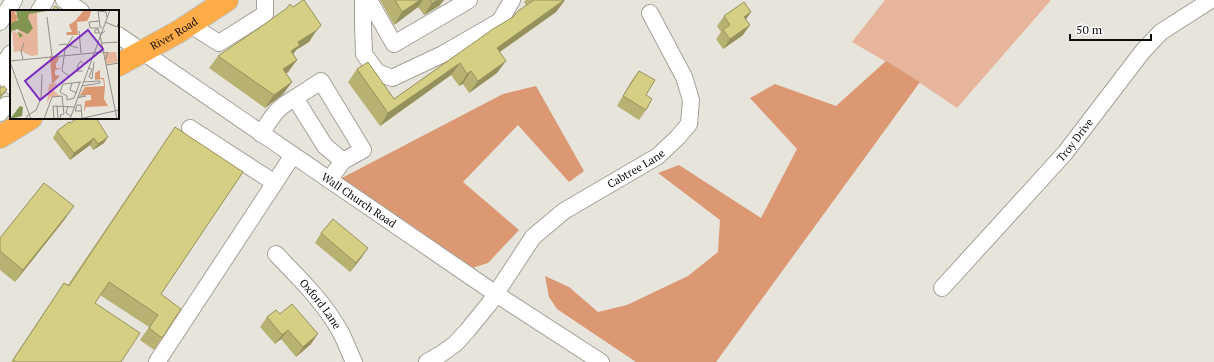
<svg xmlns="http://www.w3.org/2000/svg" width="1214" height="362" font-family="'PT Serif',serif">
	<style>
		.green { fill: #e7b59b }
		.forest { fill: #db9873 }
		.lines { fill: none; stroke-linecap: round; stroke-linejoin: round }
		.minor-casing { stroke: #a4a19a; stroke-width: 18 }
		.highway-casing { stroke: #c0c0bf; stroke-width: 24 }
		.minor { stroke: #fff; stroke-width: 16 }
		.highway { stroke: #feac47; stroke-width: 22 }
		.wall { fill: #b7b272 }
		.shaded-wall { fill: #95915c }
		.building { fill: #d5cf84; stroke: #95915c }
		.labels { text-anchor: middle; stroke-width: 3; stroke-linejoin: round; paint-order: stroke }
		.street-label { font-size: 11px; fill: #0d0c0a; stroke: #fff }
		.inset-road { fill: none; stroke: #908e88; stroke-width: 1 }
		.view { fill: #7b2cbf; fill-opacity: 0.15; stroke: #7b2cbf; stroke-width: 2 }
		.inset-edge { fill: none; stroke: #0d0c0a; stroke-width: 2 }
	</style>
	<rect width="100%" height="100%" fill="#e7e4dc"/>
	<!-- green -->
	<path class="green" d="M885,0H1051L957,108L907,74L852,42Z"/>
	<!-- forest -->
	<path class="forest" d="M886,61L920,82L716,362H636L557,309L549,297L545,276L569,287L598,312L627,305L688,276L718,252L720,220L658,173L679,165L761,218L797,149L750,98L775,84L836,106Z
		M536,86L584,171L569,182L518,125L463,182L519,230L488,263L472,268L338,180L503,94Z"/>
	<g class="lines">
		<defs>
			<g id="minor">
				<path d="M64,0L81,11"/>
				<path d="M363,0V26L364,54L377,72L392,78L443,54L500,21L512,0"/>
				<path d="M369,0L394,44L469,0"/>
				<path d="M39,11L46,0"/>
				<path d="M0,22L14,0"/>
				<path d="M189,24L219,43L265,14V0"/>
				<path id="s1" d="M118,35L496,294L601,362"/>
				<path d="M11,53C0,69 0,71 11,86"/>
				<path d="M0,113L6,105H11"/>
				<path d="M190,128L275,183"/>
				<path d="M261,134C272,117 276,108 295,98"/>
				<path d="M329,180L343,161L325,146L295,98L321,81L363,150L343,161"/>
				<path id="s2" d="M276,254C299,278 323,301 340,331C345,340 349,352 354,362"/>
				<path id="s3" d="M942,288L1065,153L1143,51L1161,32L1211,0"/>
				<path d="M157,362L293,155"/>
				<path id="s4" d="M427,362L441,354L455,344L467,331L489,304L533,237L564,211L658,156L678,137L689,124L691,100L684,77L650,13"/>
			</g>
			<g id="highway">
				<path id="s5" d="M118,65L178,32L227,0"/>
				<path d="M0,137L31,118"/>
			</g>
		</defs>
		<!-- minor casing -->
		<use href="#minor" class="minor-casing"/>
		<!-- highway casing -->
		<use href="#highway" class="highway-casing"/>
		<!-- minor -->
		<use href="#minor" class="minor"/>
		<!-- highway -->
		<use href="#highway" class="highway"/>
	</g>
	<!-- wall -->
	<path class="wall" d="M380,0H444L439,6L424,15L418,7L394,25Z
		M526,0H565L556,12L500,52L497,73L469,93L463,84L459,86L451,75L380,126L348,82L357,69L394,99L513,17L526,5L524,2Z
		M751,12L746,19L743,35L723,49L716,39L721,32L717,26L724,16Z
		M309,42L296,50L293,55L297,60L288,72L286,74L292,82L283,94L265,108L209,68L218,56Z
		M639,71L646,95V110L639,120L617,106L632,80Z
		M70,123L104,143L93,150L90,145L70,160L53,138L57,131Z
		M175,127L161,294L162,338L154,350L140,340L149,327L100,295L95,303L121,362H11L64,283L68,285Z
		M65,219L15,282L0,270V238Z
		M321,233L362,257L350,272L315,243Z
		M280,314L311,344L296,357L281,339L275,344L260,327L267,317Z"/>
	<!-- shaded-wall -->
	<path class="shaded-wall" d="M420,0H423L418,7L394,25L402,12Z
		M438,0H444L439,6L424,15L432,3Z
		M565,0L556,12L488,60L497,48Z
		M751,12L744,22V17Z
		M750,25L743,35L723,49L730,39Z
		M317,30L309,42L296,50L291,57V51L298,42Z
		M297,60L288,72L275,81L283,69Z
		M506,61L497,73L469,93L478,81Z
		M460,63L451,75L380,126L388,113Z
		M471,71L463,84L459,86L467,74Z
		M292,82L283,94L265,108L274,95Z
		M7,90L2,96L0,98V97L3,93Z
		M108,137L104,143L93,150L98,144Z
		M94,138L90,145L70,160L74,153Z
		M74,206L65,219L15,282L23,270Z
		M368,248L362,257L350,272L356,263Z
		M288,330L281,339L275,344L282,335Z
		M318,334L311,344L296,357L303,347Z"/>
	<!-- building -->
	<path class="building" d="M303,0H304L321,25L317,30L298,42L300,45L291,51L297,60L283,69L292,82L274,95L218,56L262,26L287,8L290,4L293,7Z
		M395,0H420L402,12Z
		M430,0H438L432,3Z
		M534,0H564L497,48L506,61L478,81L471,71L467,74L460,63L388,113L357,69L368,62L394,99L493,29L513,17L518,11Z
		M744,2L751,12L744,17L750,25L730,39L723,30L730,25L724,16Z
		M55,6L62,11H52Z
		M639,71L655,80L646,95L652,99L646,110L623,96Z
		M4,86L7,90L3,93L0,97V88Z
		M78,118H96L108,137L98,144L94,138L74,153L57,131L69,122L70,123Z
		M175,127L243,172L161,294L181,309L162,338L149,328L158,315L109,282L95,303L140,333L121,362H16L13,360L64,283L69,286Z
		M44,183L74,206L23,270L0,251V238Z
		M333,219L368,248L356,263L321,233Z
		M292,304L318,334L303,347L288,330L282,335L267,317L276,310L280,314Z"/>
	<g class="labels">
		<!-- street labels -->
		<g class="street-label">
			<text dy="4" stroke="none"><textPath href="#s5" startOffset="64">River Road</textPath></text>
			<text dy="4" stroke="none"><textPath href="#s3" startOffset="199">Troy Drive</textPath></text>
			<text dy="4" stroke="none"><textPath href="#s4" startOffset="290">Cabtree Lane</textPath></text>
			<text dy="4" stroke="none"><textPath href="#s1" startOffset="292">Wall Church Road</textPath></text>
			<text dy="4" stroke="none"><textPath href="#s2" startOffset="67">Oxford Lane</textPath></text>
		</g>
	</g>
	<!-- overview -->
	<g transform="translate(10 10)">
		<rect width="109" height="109" fill="#e7e4dc"/>
		<path d="M27,3L28,45L21,46L11,41L4,42L2,20L12,26L8,20H3H9L19,4ZM94,42H106L108,52L96,54ZM47,73L43,80L50,86L40,87L37,94L39,74Z" fill="#e7b59b"/>
		<path d="M0,0H6L5,4L8,6L6,12L0,14ZM74,0H81L80,6L77,11L67,12L68,25H56L57,22H62L59,15L65,11ZM40,46L53,48H49L46,54V58H52L45,60V65L50,66L42,74ZM90,60V68H94L95,76L94,89L98,96L76,97L74,102L75,91L81,90V85H70L75,77L94,76L93,69L85,70V63Z" fill="#db9873"/>
		<path d="M6,0H43L19,4L18,8L23,18L18,24L7,19L5,20L13,25L10,28L7,21L2,20L0,28V14L8,10ZM10,96L13,97L12,106L0,109Z" fill="#819450"/>
		<path class="inset-road" d="M88,0L90,17L92,18M88,1L96,2L97,7M37,7L42,46M95,12L107,17L108,14M89,18H80L79,12L89,11M69,21L71,43M95,21L90,25L107,109M89,23L88,19L85,20V23H91M92,33L109,32M49,35L55,34L68,38M93,42L98,43L95,50M13,49L11,41L14,33M0,51L93,42M0,52L21,109M96,55L109,53M78,58L82,59L79,67L82,69L84,52M73,61H67L68,55L71,51L75,55M59,66L52,61L55,39L63,26M62,73L53,74L50,82L57,86V90L64,88L70,72M72,76L90,73V71L73,72M67,83L60,80L62,73L71,72M67,88L76,86H69M47,96L48,109M58,96L56,103L61,106M71,101H65L67,95H71L72,108M17,109V106L26,100L31,88L32,64M34,109L42,87L52,86L54,104L50,105L51,109M44,109L43,96L64,97M60,109L100,0M69,109L109,100"/>
		<path class="view" d="M78,20L93,39L30,90L15,71Z"/>
		<rect width="109" height="109" class="inset-edge"/>
	</g>
	<!-- scale -->
	<path d="M1070 34v6h81v-6" fill="none" stroke="#0d0c0a" stroke-width="2"/>
	<text x="1076" y="34" font-size="12" fill="#0d0c0a" stroke="#ffffff" stroke-width="3" paint-order="stroke">50 m</text>
</svg>
